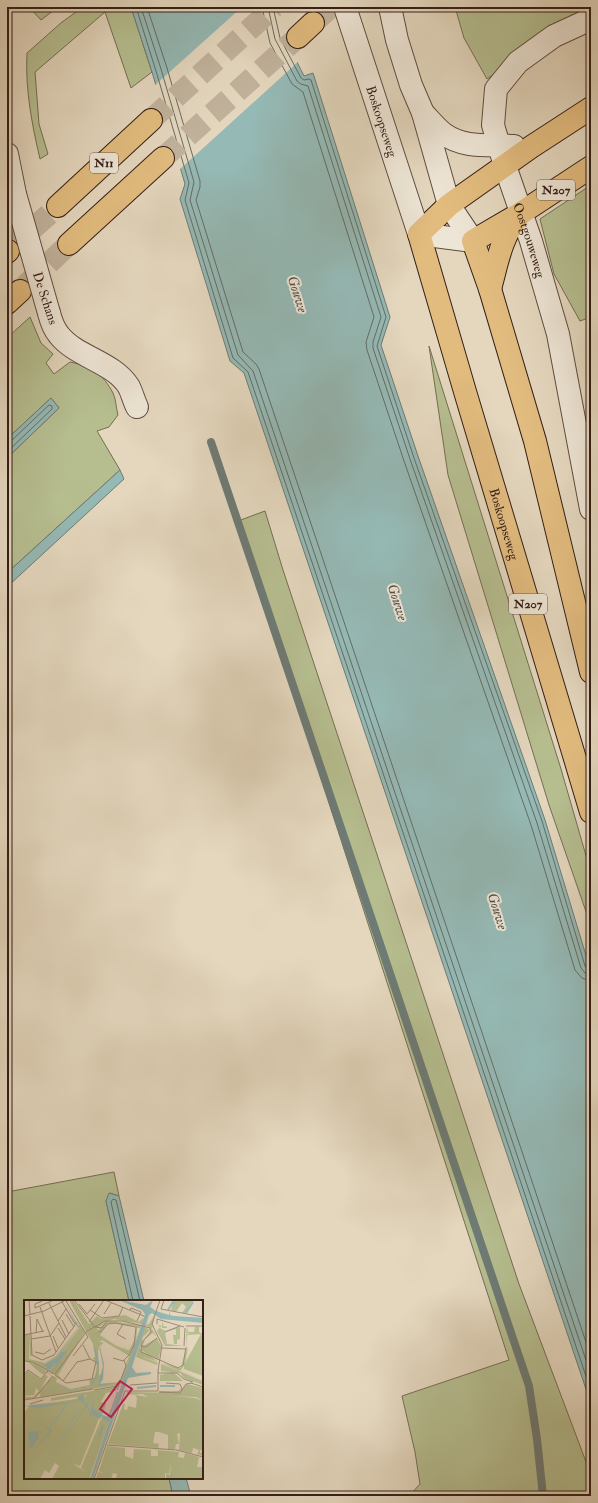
<svg xmlns="http://www.w3.org/2000/svg" width="598" height="1503" font-family="'IM FELL Double Pica',serif">
	<style>
		.green { fill: #b6be90; stroke: #756e53 }
		.water { fill: #95b9b5; stroke: #6e7b75 }
		.pier { fill: #e4d7be }
		.lines { fill: none; stroke-linecap: round; stroke-linejoin: round }
		.shore { stroke: #646c66; stroke-width: 1 }
		.stream { stroke: #6e7b75; stroke-width: 8 }
		.highway-tunnel { stroke: #c1b29c; stroke-width: 22; stroke-dasharray: 22 11; stroke-linecap: butt }
		.street-casing { stroke: #604c40; stroke-width: 24 }
		.primary-casing { stroke: #341e16; stroke-width: 24 }
		.highway-casing { stroke: #341e16; stroke-width: 24 }
		.street { stroke: #ede5d5; stroke-width: 22 }
		.primary { stroke: #e2bc7f; stroke-width: 22 }
		.highway { stroke: #e2bc7f; stroke-width: 22 }
		.street-bridge-casing { stroke: #604c40; stroke-width: 24; stroke-linecap: butt }
		.street-bridge { stroke: #ede5d5; stroke-width: 22 }
		.labels { text-anchor: middle; stroke-width: 4; stroke-linejoin: round; paint-order: stroke }
		.shield { fill: #ede5d5; stroke: #6c5a4f; stroke-width: 1 }
		.shield-label { font-size: 12px; font-weight: bold; fill: #341e16 }
		.street-label { font-size: 13px; fill: #341e16; stroke: #ede5d5 }
		.water-label { font-size: 14px; font-style: italic; fill: #514c46; stroke: #ede5d5 }
		.inset-river { fill: none; stroke: #95b9b5; stroke-width: 2 }
		.inset-road { fill: none; stroke: #9e8d7b; stroke-width: 1 }
		.view { fill: #c2185b; fill-opacity: 0.15; stroke: #c2185b; stroke-width: 2 }
		.inset-edge { fill: none; stroke: #341e16; stroke-width: 2 }
	</style>
	<rect width="100%" height="100%" fill="#e4d7be"/>
	<filter id="stains"><feTurbulence type="fractalNoise" baseFrequency=".005" numOctaves="4"/><feColorMatrix values="0 0 0 0 .2 0 0 0 0 .09 0 0 0 0 .02 0 0 0 .5 -.17"/></filter>
	<radialGradient id="worn" r=".72"><stop offset=".6" stop-color="#630" stop-opacity="0"/><stop offset="1" stop-color="#630" stop-opacity=".3"/></radialGradient>
	<!-- green -->
	<path class="green" d="M29,7H58L41,20Z
		M83,7H131L152,72L131,88L105,12L35,72L39,124L48,154L40,159C32,125 25,89 27,53L62,22Z
		M455,7H591V9L487,79L464,38Z
		M591,185V317L580,321L554,274L540,219Z
		M30,317L41,343L53,354L46,363L54,374L70,362C91,366 103,374 113,393C116,399 116,408 118,415L109,427L97,431L120,470L7,573V458L59,408L51,398L7,439V338Z
		M429,346L561,769L591,873V926L549,805L448,475Z
		M265,511L283,570L519,1284L591,1475V1496H409L420,1484L415,1452L402,1396L509,1360L238,521Z
		M114,1172L119,1196L110,1193L106,1201L129,1301H25V1478H169L173,1496H7V1192Z"/>
	<!-- water -->
	<path class="water" d="M131,7H277L284,36L304,76L313,73L390,317L381,345L418,456L545,820L591,972V1404L244,373L230,361L180,199L185,184L152,72Z
		M51,398L59,408L7,458V439Z
		M120,470L124,479L7,587V573Z
		M109,1193L119,1196L144,1301H129L106,1201Z
		M169,1478H186L191,1496H173Z"/>
	<!-- pier -->
	<path class="pier" d="M242,7H279L286,36L299,61L179,170L154,86Z"/>
	<g class="lines">
		<!-- shore -->
		<path class="shore" d="M136,7L156,71L189,183L185,200L233,358L248,372L591,1391
			M141,7L161,69L194,182L190,200L238,355L253,371L591,1375
			M147,7L167,68L200,181V187L196,200L243,352L256,364L259,369L591,1357
			M262,7L270,43L292,84L303,92L374,317L366,342L367,350L404,461L531,825L575,970L582,978L591,981
			M268,7L275,39L297,81L301,84L308,86L381,317L373,342V348L410,459L537,823L581,968L585,973L591,975
			M273,7L280,38L301,78L304,80L309,79L311,80L386,317L377,346L414,458L542,821L585,966L587,969L591,970
			M7,442L11,441L49,405L52,406V409L7,452
			M133,1301L111,1202L113,1199L116,1200L140,1301"/>
		<!-- stream -->
		<path class="stream" d="M211,442L529,1386L537,1439L543,1496"/>
		<!-- highway-tunnel -->
		<path class="highway-tunnel" d="M313,23L331,7
			M151,120L274,7
			M163,158L298,37
			M8,251L58,206
			M25,286L69,244"/>
		<defs>
			<g id="street">
				<path id="s1" d="M345,7L419,234L473,241"/>
				<path d="M390,7L397,40L411,85L423,113L449,205L473,241"/>
				<path id="s2" d="M591,19L554,36L518,62L496,89L493,125L505,166L531,241L558,334L591,509"/>
				<path d="M423,113C430,120 436,128 444,134C465,149 490,144 514,146"/>
				<path d="M7,154L15,194"/>
				<path d="M49,313C51,321 54,329 59,335C76,357 114,362 129,387C132,393 134,401 137,407"/>
			</g>
			<g id="primary">
				<path id="s3" d="M591,108L531,147L449,205L419,234L466,395L591,812"/>
				<path d="M591,167L521,213L473,241L490,289L535,441L591,672"/>
				<path d="M490,289C497,264 501,236 519,216"/>
			</g>
			<path id="highway" d="M298,37L313,23
				M58,206L151,120
				M69,244L163,158
				M7,252L8,251
				M7,303L20,291"/>
		</defs>
		<!-- street casing -->
		<use href="#street" class="street-casing"/>
		<!-- primary casing -->
		<use href="#primary" class="primary-casing"/>
		<!-- highway casing -->
		<use href="#highway" class="highway-casing"/>
		<!-- street -->
		<use href="#street" class="street"/>
		<!-- primary -->
		<use href="#primary" class="primary"/>
		<!-- highway -->
		<use href="#highway" class="highway"/>
		<defs>
			<path id="street-bridge" d="M15,194L49,313"/>
		</defs>
		<!-- street-bridge casing -->
		<use href="#street-bridge" class="street-bridge-casing"/>
		<!-- street-bridge -->
		<use href="#street-bridge" class="street-bridge"/>
	</g>
	<g class="labels">
		<!-- shield labels -->
		<g class="shield">
			<rect x="90" y="153" width="28" height="20" rx="3"/>
			<rect x="537" y="180" width="38" height="20" rx="3"/>
			<rect x="509" y="594" width="38" height="20" rx="3"/>
		</g>
		<g class="shield-label">
			<text x="104" y="167">N11</text>
			<text x="556" y="194">N207</text>
			<text x="528" y="608">N207</text>
		</g>
		<!-- street labels -->
		<g class="street-label">
			<text dy="5" stroke="none"><textPath href="#s1" startOffset="120">Boskoopseweg</textPath></text>
			<text dy="5" stroke="none"><textPath href="#s2" startOffset="277">Oostgouweweg</textPath></text>
			<text transform="translate(46 298) rotate(72)" y="5">De Schans</text>
			<text dy="5" stroke="none"><textPath href="#s3" startOffset="516">Boskoopseweg</textPath></text>
		</g>
		<!-- water labels -->
		<g class="water-label">
			<text transform="translate(298 294) rotate(72)" y="5">Gouwe</text>
			<text transform="translate(398 602) rotate(72)" y="5">Gouwe</text>
			<text transform="translate(498 911) rotate(72)" y="5">Gouwe</text>
		</g>
	</g>
	<!-- overview -->
	<g transform="translate(24 1300)">
		<rect width="179" height="179" fill="#e4d7be"/>
		<path d="M45,0H49L65,24L73,16L77,19L101,15L115,22L119,18L118,24L90,19L70,25L81,23L73,28L74,32H78L76,35L91,45L105,51L100,49L101,46V49L105,50L110,41V46L112,26L85,23L77,32L74,30L83,21L117,25L116,28H113L112,45L109,53H107L110,47L106,53L109,54L98,84H95L105,56L78,40L75,42H78L74,50L75,75H78L74,84L95,82L93,85L17,97L15,93L30,76L33,78L32,82L44,90L67,87L72,78L66,86L46,89L66,85L65,80L71,77L73,65L69,58L72,57L69,44ZM150,0H170L161,13H158L162,7L158,3L152,12L147,10ZM131,14L128,29L138,45L134,60L117,51L118,47H123L118,46L119,41L128,29L121,25L125,24ZM129,33L136,40L137,46L133,38L119,46L121,39ZM139,22V26L143,27V28H138V25L136,28L139,30L142,31L150,28L156,27V39L153,40V44H150L149,35H152V29L141,32L143,44L159,46H141L133,31L136,27L133,24L137,26ZM54,23L61,32L34,75L39,80L9,61H0V35L6,34L8,55L6,57L5,35V59L21,63L32,56L54,27L33,57L20,64L26,70L55,28ZM175,26V32L179,34V76L160,69V66L156,71L137,63L157,68L162,49L164,48L161,63L177,34L163,35V47L162,34L167,33H162L163,27L164,32H170L171,27ZM120,27L126,30L119,37L116,49L134,62L117,56L134,63L133,65L112,57ZM3,61L11,63L29,76L22,86L9,99H0V97H9L15,91L12,88L10,95L0,96V76L4,71L17,80L21,75L24,76L16,90L28,76L22,72L20,75L15,72ZM137,64L179,80L154,71L179,81V85L160,78L156,73L137,71ZM149,72L159,81H136V75ZM163,84L179,88V101L172,97L149,96L171,98L179,101V151L176,150V153L179,152V156L173,154L175,150L169,148L168,153L155,150L156,133L153,134L155,144H152L151,149H144V135L135,132H131L129,143L135,144L134,148L84,144L99,104H101L100,109L103,110L104,106L112,108L113,98L111,95L124,97L119,94L103,95V92L155,93ZM92,87V91L82,93L77,102L82,104L77,114L61,104L76,116L56,166L48,163L62,172L57,168L77,119H86L65,179H28L35,166L31,163L25,173L21,170L16,179H0V113L6,105L32,102L52,99L54,97L58,100L63,95L27,101V98ZM83,146L101,148V156L109,159L110,149L127,150V156H134V151L131,150L155,152L154,157L160,158L161,153L175,157L173,167H179V179H142V174L146,175L147,163L145,174L141,173V179H92L93,174L89,173L87,179H72L74,172L79,173L75,171Z" fill="#b6be90" fill-rule="evenodd"/>
		<path d="M95,0L122,5L129,0L126,7L132,11L145,15L146,11V15L150,16L179,18V23L137,19L128,13L125,15L108,67L112,73L127,72V74L104,78L69,179H66L121,14L118,10ZM41,3L55,27L38,52L43,51L31,68L44,52L30,71L28,72L33,65L31,63L26,70L19,65L33,57L54,28ZM78,42L79,43L76,47L80,64L79,79L76,84L93,83L76,86L74,84L79,66L76,50L72,51L75,63L74,74L72,79L67,87L44,90L32,82L46,89L66,86L74,71L69,45L72,51L75,50ZM92,89L76,91L68,107L73,111L82,93L92,91L82,93L73,111L77,114L82,105L78,115L86,117L85,122L78,119V116L76,119L71,116L69,118V113L66,117L67,108L62,105L66,109L62,115L65,109L61,107L16,179L62,104L58,103V104L49,120L16,173L59,102L56,100L44,103L31,122L32,124L30,122L26,128L28,130L8,154L26,130L22,127L23,126L36,107L23,126L25,128L43,103L14,108L0,106L38,103L55,100L54,96L61,95L59,100L62,104L70,92ZM70,92H76L67,107L63,104ZM8,128L5,132L15,131L14,138L21,128L7,149L4,134Z" fill="#95b9b5" fill-rule="evenodd"/>
		<path class="inset-river" d="M144,10L149,2L151,4M162,13L169,2M136,86H151M113,88L132,86M85,117L94,92M75,137L79,125"/>
		<path class="inset-road" d="M5,0L6,14M37,0L51,24M50,0L71,27L78,28L82,22M81,0L120,16M140,0L137,9L179,17M18,1L11,4V8L30,0M42,1L64,37L49,56M25,3L42,37M55,4L63,14L71,4M16,7L32,52M66,10L78,18L95,16L99,7M106,10L107,8L117,12L113,21M42,14L50,27M80,14L87,3M0,16L20,11L40,1M6,16L8,55L18,60L30,55L53,22M38,20L45,34M34,21L42,9M65,22L80,0M99,24L93,34L102,39M133,24V19L160,27M162,26H179M34,28L41,39M74,31L77,32L84,24L91,23L112,27L110,45L106,54L99,61L89,58M141,32L156,26M12,33L13,19L19,32M0,35L20,31M29,36L34,48M7,39L26,36L35,23M117,46L122,47L133,38M160,46L161,28M138,48L161,49M11,52L20,54L27,49M0,61L9,62L30,74M134,73H153L160,79L169,82M31,74L63,31L81,21H99L126,28L127,32L118,42L117,52L154,68L159,65L162,47M0,75L4,70L17,79L24,71M31,75L42,83L68,79L72,62L66,59M39,81L53,62L66,59L59,45M142,83L156,84L158,89L154,92H135L156,93L162,84L168,83M167,83L179,87M106,85L133,83M70,90L93,86M93,90L102,66L100,60M10,99L29,76M0,100L69,89M6,104L19,100M83,145L153,150L179,157M70,179L101,91H134V71L138,45L128,24L136,0"/>
		<path class="view" d="M96,81L108,89L87,117L76,109Z"/>
		<rect width="179" height="179" class="inset-edge"/>
	</g>
	<!-- margin -->
	<rect width="598" height="1503" fill="none" stroke="#e4d7be" stroke-width="24"/>
	<rect x="8" y="8" width="582" height="1487" fill="none" stroke="#341e16" stroke-width="2"/>
	<rect x="12" y="12" width="574" height="1479" fill="none" stroke="#341e16"/>
	<rect width="100%" height="100%" filter="url(#stains)"/>
	<rect width="100%" height="100%" fill="url(#worn)"/>
</svg>
